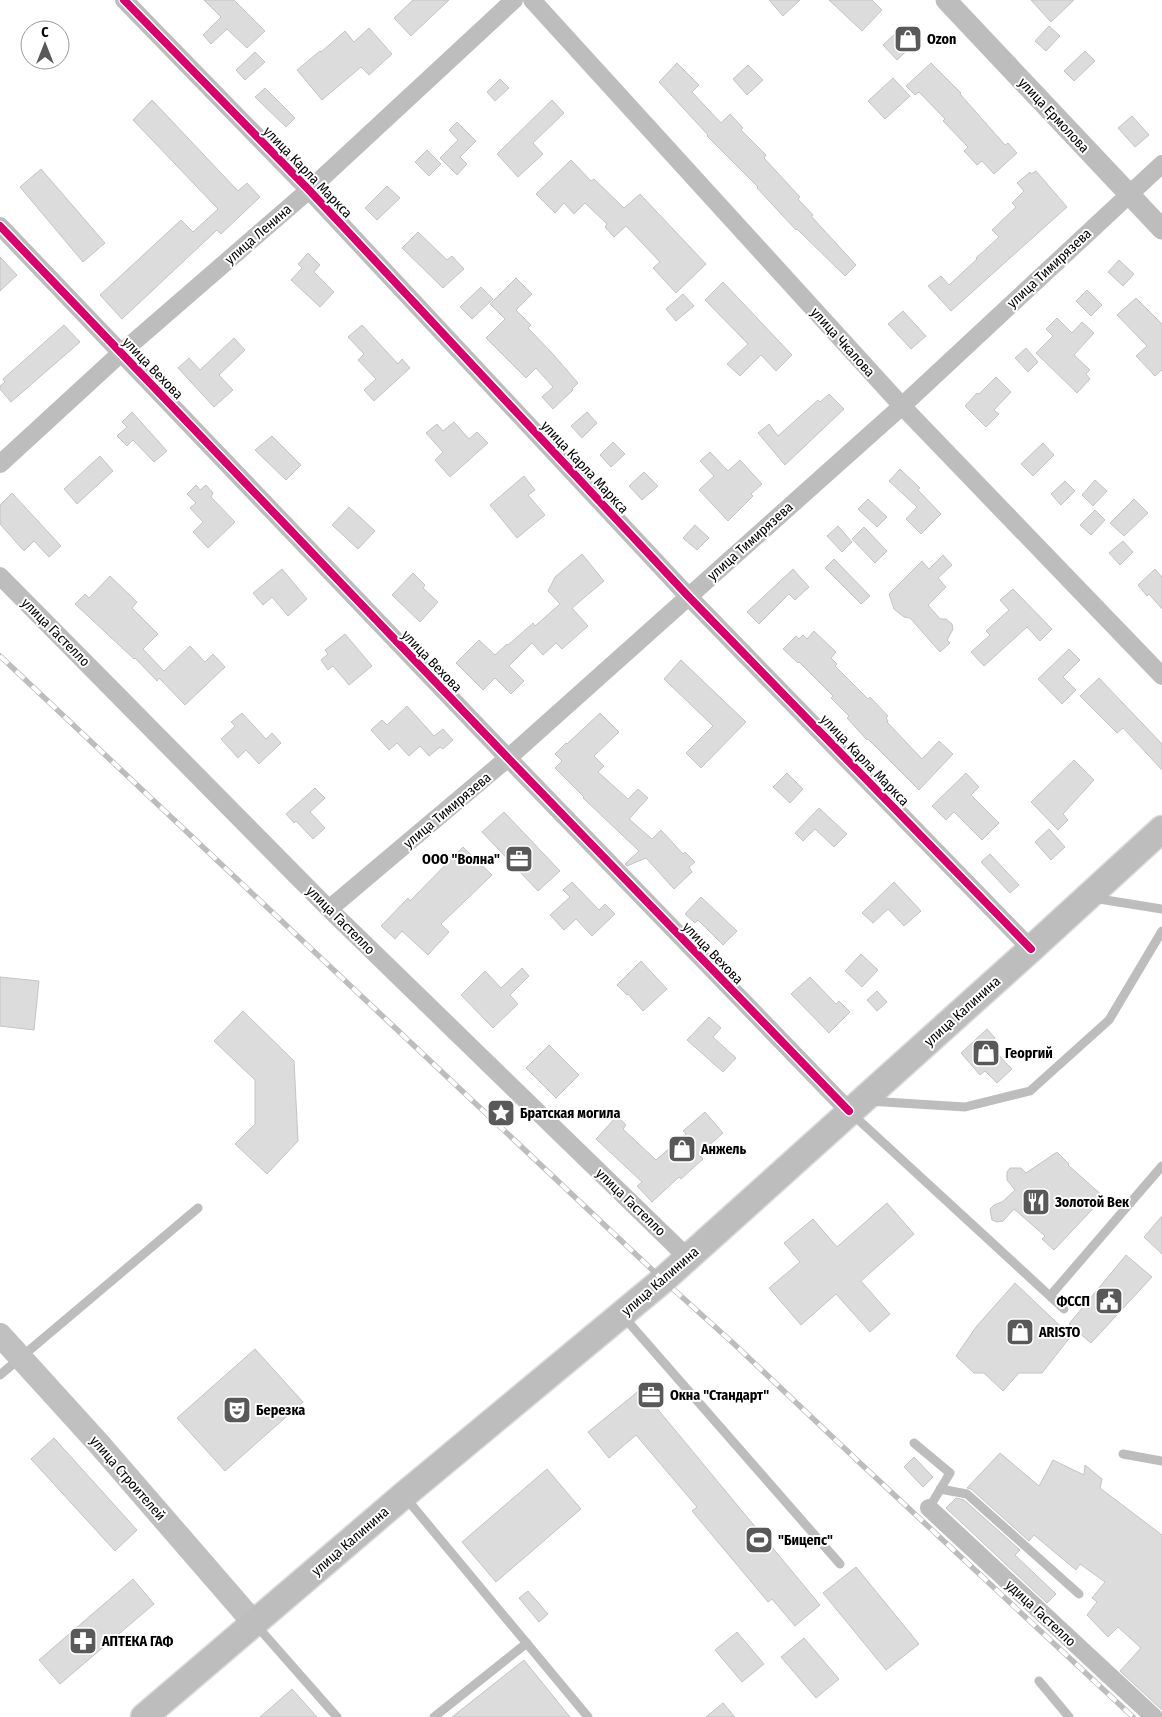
<svg xmlns="http://www.w3.org/2000/svg" width="1162" height="1717" font-family="'Fira Sans Condensed',sans-serif">
	<style>
		.building { fill: #dcdcdc; stroke: #c4c4c4 }
		.lines { fill: none; stroke-linecap: round; stroke-linejoin: round }
		.primary-casing { stroke: #dbdbdb; stroke-width: 29 }
		.service { stroke: #bdbdbd; stroke-width: 9 }
		.minor { stroke: #bdbdbd; stroke-width: 18 }
		.tertiary { stroke: #bdbdbd; stroke-width: 21 }
		.secondary { stroke: #c0c0c0; stroke-width: 24 }
		.primary { stroke: #bdbdbd; stroke-width: 26 }
		.rail-casing { stroke: #bdbdbd; stroke-width: 5.5 }
		.rail { stroke: #fff; stroke-width: 4; stroke-dasharray: 11; stroke-linecap: butt }
		.cycleway-casing { stroke: #fff; stroke-width: 11 }
		.cycleway { stroke: #d6006c; stroke-width: 8 }
		.labels { text-anchor: middle; stroke-width: 4; stroke-linejoin: round; paint-order: stroke }
		.poi-label { font-size: 14px; font-weight: bold; fill: #000; stroke: #fff; text-anchor: start }
		.street-label { font-size: 14px; fill: #000; stroke: #fff }
	</style>
	<rect width="100%" height="100%" fill="#fff"/>
	<!-- building -->
	<path class="building" d="M204,0H234L265,31L247,48L227,29L211,44L203,35L221,17Z
		M413,0H449L411,36L394,18Z
		M769,0H800L783,16Z
		M829,0H872L882,10L862,31Z
		M1031,0H1074L1051,22Z
		M1049,26L1060,36L1046,51L1035,41Z
		M369,28L392,54L369,75L361,67L322,100L297,70L320,51L321,52L345,31L354,42Z
		M900,29L914,44L897,60L883,45Z
		M1085,51L1095,61L1074,81L1064,71Z
		M255,52L265,62L245,80L236,70Z
		M677,63L699,85L692,92L721,123L730,114L743,128L741,130L766,155L764,158L800,197L798,199L813,215L811,216L856,265L845,276L797,229L796,230L757,188L758,187L707,136L708,135L659,82Z
		M931,63L961,93L960,94L1005,145L1008,143L1017,153L994,174L982,161L977,165L964,151L968,147L943,121L945,119L919,92L915,95L906,86Z
		M748,65L763,80L747,95L733,79Z
		M893,78L910,96L885,119L868,101Z
		M500,79L509,88L495,101L487,92Z
		M265,88L295,118L286,127L255,97Z
		M152,100L238,191L247,183L260,197L221,234L217,230L122,319L100,295L181,220L193,232L218,209L133,120Z
		M552,100L564,113L533,143L543,154L518,177L497,154Z
		M1132,116L1149,135L1135,147L1118,128Z
		M457,122L476,141L460,157L467,164L457,175L440,158L458,140L449,130Z
		M427,150L441,164L429,176L415,162Z
		M571,160L591,181L594,179L624,208L640,194L706,264L676,293L653,268L660,262L626,226L614,237L605,227L607,224L585,203L574,214L564,203L555,213L536,194Z
		M41,169L105,243L83,262L20,187Z
		M1036,171L1067,207L951,311L928,286L941,276L949,285L977,259L976,258L999,237L992,230L1016,207L1012,203L1024,191L1017,183L1030,172L1031,174Z
		M387,186L400,198L377,220L365,208Z
		M418,232L447,260L452,256L464,269L443,288L402,248Z
		M308,253L320,265L314,272L334,292L320,307L291,280L302,268L298,264Z
		M0,257L17,275L0,291Z
		M1119,260L1134,274L1123,286L1108,272Z
		M516,278L532,294L516,310L531,325L528,328L552,353L578,383L572,389L573,390L553,409L542,397L553,387L536,368L526,378L486,338L505,319L490,304Z
		M723,282L792,355L776,371L761,355L740,376L727,364L748,344L705,300Z
		M481,287L493,299L472,319L460,307Z
		M1087,290L1102,305L1091,316L1076,301Z
		M683,294L694,306L676,321L666,309Z
		M1136,298L1162,324V370L1155,376L1136,356L1147,346L1117,315Z
		M903,311L926,336L911,349L888,324Z
		M1057,318L1072,333L1082,322L1094,333L1074,355L1090,370L1086,374L1090,379L1077,393L1036,353L1053,336L1046,329Z
		M64,325L80,342L11,402L0,389V386L5,382L3,379Z
		M362,325L398,364L402,359L410,368L374,401L364,390L376,379L358,360L364,354L348,337Z
		M234,338L245,350L219,375L233,390L214,407L178,368L189,358L200,370Z
		M1026,348L1038,362L1028,372L1015,358Z
		M996,377L1011,392L994,410L999,414L986,427L965,406L977,393L979,394Z
		M829,394L844,409L785,465L758,433L769,424L778,436L818,400L820,402Z
		M132,412L167,451L154,462L133,440L127,446L117,436L127,427L122,422Z
		M587,412L597,423L582,438L571,426Z
		M454,422L469,439L477,432L488,443L450,477L435,460L443,452L426,433L437,424L443,431Z
		M272,436L301,465L286,480L255,450Z
		M613,442L625,454L611,467L600,455Z
		M1043,443L1054,455L1033,476L1021,464Z
		M710,452L728,471L740,460L762,484L751,494L753,496L728,521L699,490L714,476L700,461Z
		M100,456L113,471L77,504L64,489Z
		M900,469L920,488L918,490L941,514L921,534L906,519L917,507L889,481Z
		M644,472L658,486L642,500L629,486Z
		M524,476L535,490L528,495L545,515L517,538L490,505Z
		M1095,480L1107,491L1093,506L1082,495Z
		M1065,481L1075,491L1061,505L1051,494Z
		M196,485L200,490L206,485L213,493L211,497L235,522L208,548L193,532L203,522L190,508L196,503L187,494Z
		M12,493L61,546L49,557L34,541L24,551L0,524V505Z
		M868,499L887,517L877,527L858,509Z
		M1134,499L1148,513L1124,536L1110,523Z
		M349,507L375,531L358,549L332,525Z
		M1095,510L1105,520L1091,535L1080,525Z
		M695,525L709,538L697,550L683,538Z
		M838,526L852,542L842,552L827,536Z
		M864,527L887,551L875,563L852,539Z
		M1123,541L1133,552L1120,565L1109,553Z
		M582,554L604,581L572,608L588,626L562,649L556,643L543,655L532,643L509,666L524,681L511,694L495,678L483,690L456,663L479,640L495,655L507,644L508,645L533,623L535,626L560,604L548,591L555,577Z
		M943,555L952,565L938,578L946,587L928,605L940,619H946L952,624L953,629L947,640L950,643L940,652L910,618L904,617L894,609L889,594L922,561L929,569Z
		M834,559L870,596L861,604L825,568Z
		M282,569L307,599L288,616L272,597L263,605L253,593Z
		M793,569L809,587L795,600L789,594L759,624L747,612Z
		M1155,569L1162,577V609L1149,594L1147,596L1138,585Z
		M413,573L425,585L423,588L438,602L420,622L392,595Z
		M110,576L137,602L132,608L158,634L143,649L164,671L190,646L205,662L213,654L225,667L185,705L159,678L157,681L135,658L134,659L75,604L85,594L89,598Z
		M1013,589L1052,629L1040,641L1027,627L984,666L971,652L990,635L986,631L1009,610L1000,600Z
		M814,631L836,652L831,658L837,664L835,666L868,699L870,697L888,716L886,718L888,721L887,722L922,759L939,741L953,754L919,790L868,739L867,740L847,718L849,716L831,698L833,696L799,662L798,663L783,649L796,636L799,639L803,635L807,639Z
		M345,634L372,666L349,685L333,666L328,670L321,660L328,654L325,650Z
		M1069,649L1080,660L1063,677L1076,690L1062,704L1038,679Z
		M681,660L746,722L701,768L686,753L713,726L664,679Z
		M1099,678L1162,744V770L1123,728L1117,733L1080,696Z
		M407,706L434,736L443,729L453,740L443,749L440,747L429,756L420,746L409,756L397,743L389,750L371,730L382,720L387,725Z
		M242,713L266,739L272,733L281,743L259,764L246,750L238,758L221,739L235,726L231,722Z
		M600,713L619,732L594,756L604,766L598,772L628,799L638,789L648,798L629,819L652,839L661,830L683,854L685,852L695,862L689,867L692,872L674,889L646,858L627,866L625,864L639,851L583,798L584,797L555,768L562,761L555,754L566,743L567,744Z
		M1074,760L1094,780L1063,814L1068,820L1058,830L1031,802Z
		M787,773L803,789L790,803L773,787Z
		M966,773L979,787L971,795L999,823L982,840L954,812L946,820L932,806Z
		M315,788L325,798L310,812L325,828L313,839L296,821L294,823L286,814Z
		M819,808L847,834L834,847L815,829L803,841L795,833Z
		M504,812L560,871L538,891L482,832Z
		M1049,829L1065,847L1051,860L1035,842Z
		M463,847L492,875L441,924L449,932L428,955L402,931L395,939L381,926L408,898L410,901Z
		M990,854L1019,885L1010,893L981,862Z
		M572,882L599,910L605,904L615,914L592,936L576,919L564,930L550,915L570,897L563,890Z
		M894,882L921,911L904,926L888,909L873,923L862,913Z
		M701,897L737,931L723,945L698,920L695,923L685,914Z
		M861,954L878,970L862,987L845,971Z
		M641,961L667,989L643,1011L628,994L627,995L617,985Z
		M522,968L529,976L510,995L518,1004L493,1028L461,995L485,971L501,988Z
		M0,977L39,981L34,1030L0,1026Z
		M810,977L836,1004L839,1001L850,1012L829,1033L791,994Z
		M877,991L887,1002L877,1011L867,1000Z
		M243,1011L294,1061L298,1141L267,1174L235,1144L255,1124V1080L214,1041Z
		M709,1017L721,1028L713,1037L736,1058L723,1072L687,1040Z
		M987,1029L995,1038L988,1044L1012,1069L997,1083L985,1071L980,1075L961,1053Z
		M549,1045L579,1075L556,1098L526,1068Z
		M705,1112L723,1133L699,1154L703,1159L681,1179L679,1177L652,1202L637,1186L642,1182L596,1139L617,1116L626,1125L623,1129L656,1160L686,1134L683,1131Z
		M1057,1152L1069,1164L1068,1165L1104,1197L1054,1250L1042,1239L1045,1236L1014,1209L1003,1221L997,1222L992,1220L990,1209L994,1205L1002,1202L1015,1190L1007,1180V1172L1010,1168H1021L1026,1173Z
		M887,1203L914,1234L861,1281L890,1314L870,1332L836,1294L801,1325L769,1288L800,1262L784,1243L813,1219L837,1247Z
		M1162,1216V1254L1144,1237Z
		M1126,1255L1152,1277L1091,1343L1069,1324Z
		M1015,1283L1071,1336L1042,1373H1019L1003,1391L984,1373H974L956,1356L976,1327Z
		M255,1349L303,1402L225,1471L177,1418Z
		M641,1389L820,1605L795,1626L772,1599L768,1602L692,1511L697,1507L636,1435L609,1458L588,1432Z
		M54,1438L137,1530L115,1551L31,1459Z
		M1000,1453L1039,1486L1053,1460L1084,1475L1085,1465L1102,1479L1100,1488L1162,1535V1710L1120,1671L1141,1648L1118,1627L1108,1637L1087,1615L1097,1602L1092,1598L1105,1582L1080,1564L1076,1570L1034,1535L1029,1541L971,1489L967,1488Z
		M914,1457L933,1477L923,1487L904,1467Z
		M547,1469L581,1509L496,1582L462,1542Z
		M956,1498L964,1500L1020,1550L1015,1555L1056,1594L1047,1603L946,1508Z
		M856,1567L919,1644L886,1670L823,1593Z
		M133,1579L154,1604L60,1684L39,1660Z
		M528,1591L548,1614L539,1622L519,1598Z
		M737,1632L764,1664L742,1682L715,1650Z
		M804,1638L839,1679L816,1698L781,1657Z
		M524,1660L570,1717H452Z
		M292,1689L317,1717H260L275,1704Z
		M723,1703L735,1717H706Z"/>
	<g class="lines">
		<defs>
			<path id="primary" d="M144,1717L404,1495L663,1280L1031,949L1162,829"/>
		</defs>
		<!-- primary casing -->
		<use href="#primary" class="primary-casing"/>
		<!-- service -->
		<path class="service" d="M1093,898L1162,909
			M868,1101L965,1107L1030,1091L1109,1020L1162,931
			M851,1113L1064,1309
			M1050,1296L1162,1166
			M623,1316L840,1564
			M0,1375L198,1208
			M914,1443L950,1473L929,1508
			M1123,1454L1162,1461
			M940,1489L967,1494L1079,1594
			M405,1497L588,1717
			M256,1625L337,1717
			M1039,1681L1069,1717
			M434,1717L527,1643"/>
		<!-- minor -->
		<path class="minor" d="M124,0L309,190L688,596L1031,949
			M532,0L902,406L1162,676
			M0,226L508,758L849,1111
			M0,464L121,353L309,190L514,0
			M0,576L329,909L688,1258
			M329,909L508,758L902,406L1162,164
			M929,1508L1154,1717"/>
		<!-- tertiary -->
		<path class="tertiary" d="M946,0L1162,229"/>
		<!-- secondary -->
		<path class="secondary" d="M0,1335L99,1444L254,1623"/>
		<!-- primary -->
		<use href="#primary" class="primary"/>
		<defs>
			<path id="rail" d="M0,656L663,1280L733,1343L860,1463L1133,1717"/>
		</defs>
		<!-- rail casing -->
		<use href="#rail" class="rail-casing"/>
		<!-- rail -->
		<use href="#rail" class="rail"/>
		<defs>
			<path id="cycleway" d="M124,0L309,190L688,596L1031,949
				M0,226L508,758L849,1111"/>
		</defs>
		<!-- cycleway casing -->
		<use href="#cycleway" class="cycleway-casing"/>
		<!-- cycleway -->
		<use href="#cycleway" class="cycleway"/>
	</g>
	<!-- icons -->
	<defs>
		<symbol id="shop-square" viewBox="-11 -11 22 22"><rect x="-9" y="-9" width="18" height="18" rx="4" fill="#595959" stroke="#fff"/><path d="M-5-2.5h2.3a2.7 3.5 0 0 1 5.4 0H5L5.5 6h-11ZM-1.5-2.5h3a1.5 2.3 0 0 0-3 0Z" fill="#fff"/></symbol>
		<symbol id="office-square" viewBox="-11 -11 22 22"><rect x="-9" y="-9" width="18" height="18" rx="4" fill="#595959" stroke="#fff"/><path d="M-6-3h4V-5.5h4V-3h4V5H-6ZM-1-4.5V-3h2v-1.5ZM-6 0V1H6V0Z" fill="#fff"/></symbol>
		<symbol id="sight-square" viewBox="-11 -11 22 22"><rect x="-9" y="-9" width="18" height="18" rx="4" fill="#595959" stroke="#fff"/><path d="M0-6L1.8-2.2L6-1.7L2.9 1.2L3.7 5.4L0 3.3L-3.7 5.4L-2.9 1.2L-6-1.7L-1.8-2.2Z" fill="#fff"/></symbol>
		<symbol id="restaurant-square" viewBox="-11 -11 22 22"><rect x="-9" y="-9" width="18" height="18" rx="4" fill="#595959" stroke="#fff"/><path d="M-5-6h1v4h1v-4h1v4h1v-4h1v5L-1.5 .5V6h-2V.5L-5-1ZM5-6V6H3V1.5H1.5Q1.5-4 5-6Z" fill="#fff"/></symbol>
		<symbol id="civic-square" viewBox="-11 -11 22 22"><rect x="-9" y="-9" width="18" height="18" rx="4" fill="#595959" stroke="#fff"/><path d="M-.6-6.5H3V-4.5H.6V-3L4-1V1h2V6H-6V1h2V-1L-.6-3ZM-1.2 2.5V6h2.4V2.5Z" fill="#fff"/></symbol>
		<symbol id="theatre-square" viewBox="-11 -11 22 22"><rect x="-9" y="-9" width="18" height="18" rx="4" fill="#595959" stroke="#fff"/><path d="M-5-5.5Q0-4 5-5.5V0Q5 5 0 6Q-5 5-5 0ZM-3.3-2.5H-1v1.5H-3.3ZM1-2.5H3.3v1.5H1ZM-2.8 1Q0 5.5 2.8 1Z" fill="#fff"/></symbol>
		<symbol id="stadium-square" viewBox="-11 -11 22 22"><rect x="-9" y="-9" width="18" height="18" rx="4" fill="#595959" stroke="#fff"/><path d="M0-5a6.5 5 0 1 0 0 10a6.5 5 0 1 0 0-10ZM-3.5-1.8h7v3.6h-7Z" fill="#fff"/></symbol>
		<symbol id="pharmacy-square" viewBox="-11 -11 22 22"><rect x="-9" y="-9" width="18" height="18" rx="4" fill="#595959" stroke="#fff"/><path d="M-2-6h4v4h4v4h-4v4h-4v-4h-4v-4h4Z" fill="#fff"/></symbol>
	</defs>
	<g fill-rule="evenodd">
		<use href="#shop-square" x="892" y="23" width="32" height="32"/>
		<use href="#office-square" x="503" y="843" width="32" height="32"/>
		<use href="#shop-square" x="970" y="1037" width="32" height="32"/>
		<use href="#sight-square" x="485" y="1097" width="32" height="32"/>
		<use href="#shop-square" x="666" y="1133" width="32" height="32"/>
		<use href="#restaurant-square" x="1020" y="1186" width="32" height="32"/>
		<use href="#civic-square" x="1093" y="1285" width="32" height="32"/>
		<use href="#shop-square" x="1004" y="1316" width="32" height="32"/>
		<use href="#office-square" x="635" y="1379" width="32" height="32"/>
		<use href="#theatre-square" x="221" y="1394" width="32" height="32"/>
		<use href="#stadium-square" x="743" y="1524" width="32" height="32"/>
		<use href="#pharmacy-square" x="67" y="1625" width="32" height="32"/>
	</g>
	<g class="labels">
		<!-- poi labels -->
		<g class="poi-label">
			<text x="927" y="44">Ozon</text>
			<text x="500" y="864" text-anchor="end">ООО "Волна"</text>
			<text x="1005" y="1058">Георгий</text>
			<text x="520" y="1118">Братская могила</text>
			<text x="701" y="1154">Анжель</text>
			<text x="1055" y="1207">Золотой Век</text>
			<text x="1090" y="1306" text-anchor="end">ФССП</text>
			<text x="1039" y="1337">ARISTO</text>
			<text x="670" y="1400">Окна "Стандарт"</text>
			<text x="256" y="1415">Березка</text>
			<text x="778" y="1545">"Бицепс"</text>
			<text x="102" y="1646">АПТЕКА ГАФ</text>
		</g>
		<!-- street labels -->
		<g class="street-label">
			<text transform="translate(1054 115) rotate(47)" y="5">улица Ермолова</text>
			<text transform="translate(308 172) rotate(46)" y="5">улица Карла Маркса</text>
			<text transform="translate(258 234) rotate(-41)" y="5">улица Ленина</text>
			<text transform="translate(1049 268) rotate(-43)" y="5">улица Тимирязева</text>
			<text transform="translate(843 342) rotate(48)" y="5">улица Чкалова</text>
			<text transform="translate(153 368) rotate(46)" y="5">улица Вехова</text>
			<text transform="translate(585 467) rotate(47)" y="5">улица Карла Маркса</text>
			<text transform="translate(750 541) rotate(-42)" y="5">улица Тимирязева</text>
			<text transform="translate(56 632) rotate(45)" y="5">улица Гастелло</text>
			<text transform="translate(432 661) rotate(46)" y="5">улица Вехова</text>
			<text transform="translate(865 760) rotate(46)" y="5">улица Карла Маркса</text>
			<text transform="translate(447 810) rotate(-40)" y="5">улица Тимирязева</text>
			<text transform="translate(341 920) rotate(45)" y="5">улица Гастелло</text>
			<text transform="translate(713 953) rotate(46)" y="5">улица Вехова</text>
			<text transform="translate(962 1011) rotate(-42)" y="5">улица Калинина</text>
			<text transform="translate(631 1202) rotate(44)" y="5">улица Гастелло</text>
			<text transform="translate(660 1281) rotate(-41)" y="5">улица Калинина</text>
			<text transform="translate(128 1478) rotate(49)" y="5">улица Строителей</text>
			<text transform="translate(350 1541) rotate(-41)" y="5">улица Калинина</text>
			<text transform="translate(1041 1613) rotate(43)" y="5">удица Гастелло</text>
		</g>
	</g>
	<!-- north arrow -->
	<g transform="translate(45 45)"><circle r="24" fill="#ffffff" stroke="#999999"/>
	<path d="M0-4L9 19L0 12L-9 19Z" fill="#595959"/>
	<text y="-8" font-size="14" font-weight="bold" text-anchor="middle" fill="#000000">С</text>
	</g>
</svg>
